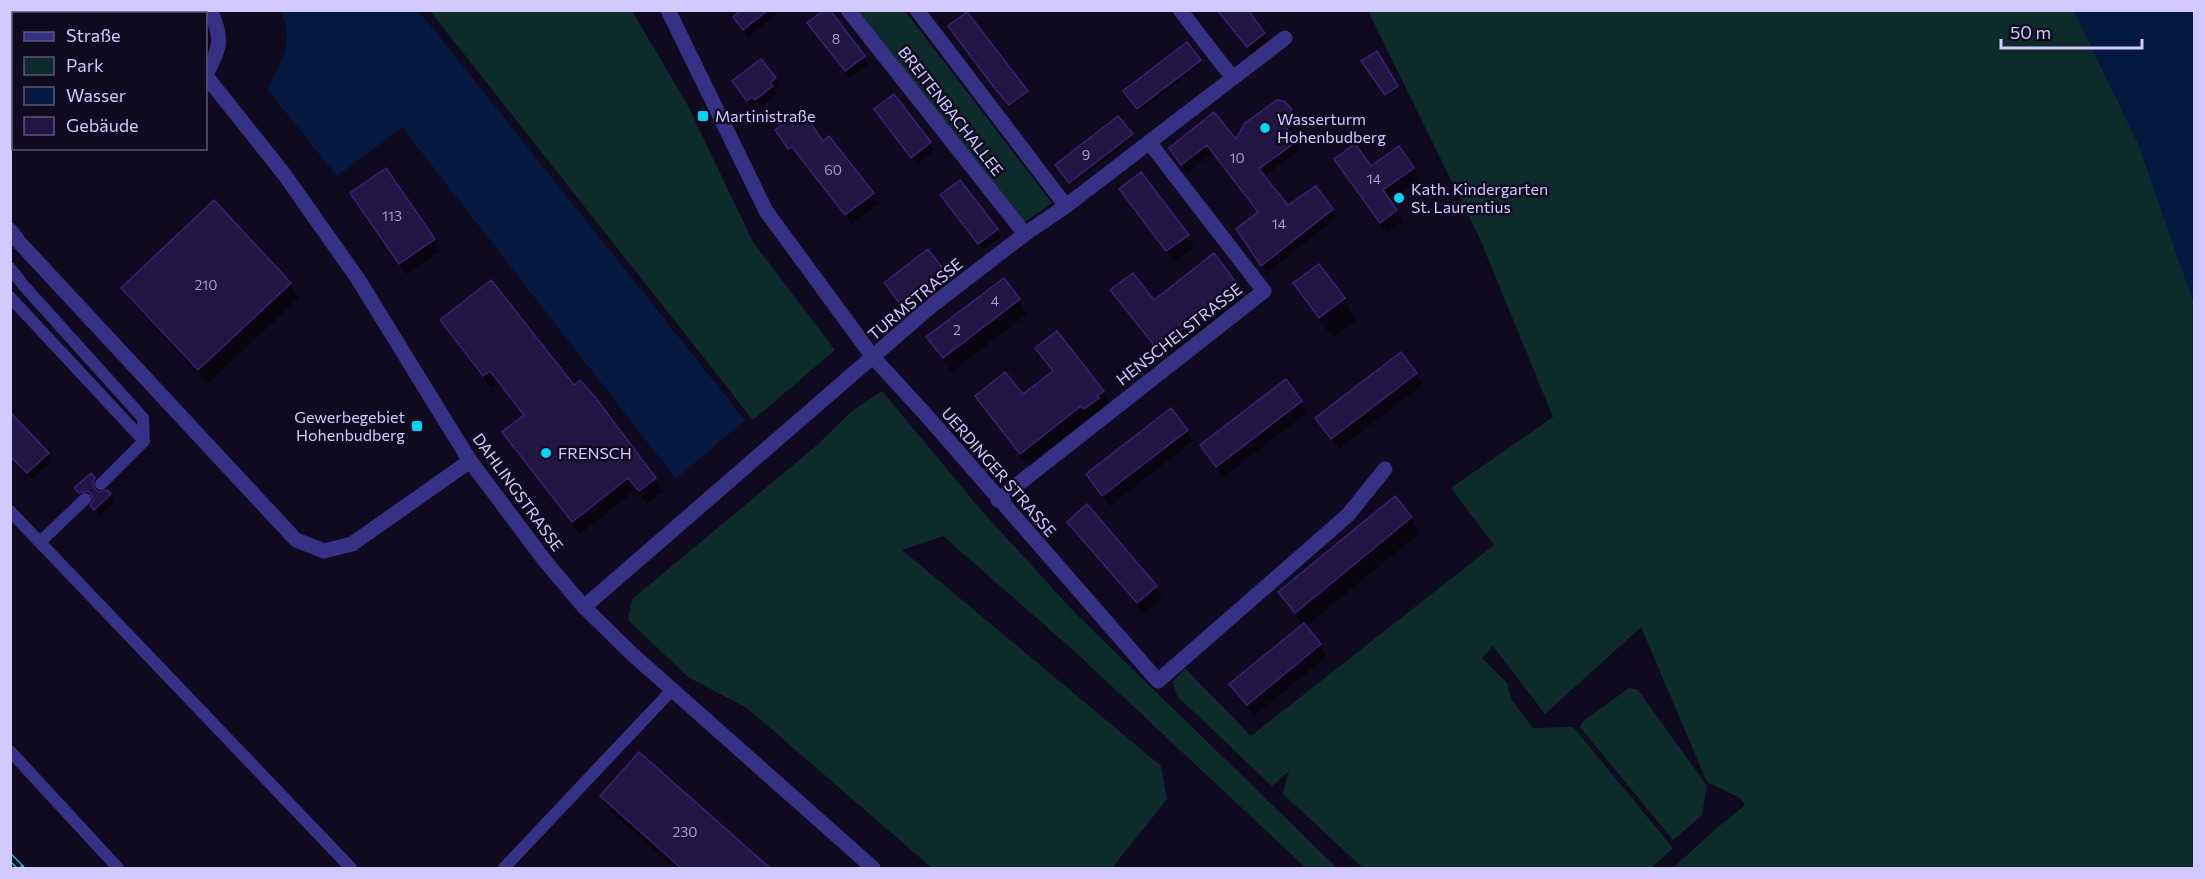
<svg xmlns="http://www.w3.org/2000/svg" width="2205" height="879" font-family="Commissioner,sans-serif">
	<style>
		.green { fill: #0d2b2b }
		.water { fill: #041840 }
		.shadow { fill: #0007 }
		.building { fill: #201543; stroke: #362472; stroke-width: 1.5 }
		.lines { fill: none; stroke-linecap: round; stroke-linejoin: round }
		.service { stroke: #363184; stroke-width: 12 }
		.minor { stroke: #363184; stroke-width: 15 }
		.tertiary { stroke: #363184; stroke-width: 15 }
		.rail-casing { stroke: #00d4f5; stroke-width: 7 }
		.rail { stroke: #0f0a20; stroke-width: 4.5; stroke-dasharray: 14; stroke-linecap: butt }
		.poi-dot { fill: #00d4f5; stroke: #0f0a20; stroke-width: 2 }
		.labels { text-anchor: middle; stroke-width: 5; stroke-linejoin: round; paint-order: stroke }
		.number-label { font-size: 14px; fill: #a69dd0 }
		.street-label { font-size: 16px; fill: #d2caff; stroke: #0f0a20 }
		.poi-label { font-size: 16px; fill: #d2caff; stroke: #0f0a20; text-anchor: start }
	</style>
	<rect width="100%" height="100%" fill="#0f0a20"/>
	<!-- green -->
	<path class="green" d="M11,10H89L91,13L14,14V87L11,89Z
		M430,11H632L687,104L753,242L835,350L753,420Z
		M858,11H905L1052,203L1022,224Z
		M1368,11H2074L2138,143L2194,303V868H1673L1718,827L1745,805L1740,798L1707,782L1641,627L1545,714L1493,646L1482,658L1507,683L1511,699L1533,728L1573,727L1673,848L1651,868H1363L1283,794L1289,771L1272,786L1177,696L1173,682L1185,668L1251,736L1494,545L1451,488L1553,417L1480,239Z
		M882,391L981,510L1075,613L1337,868H1306L1073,650L943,536L902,550L1161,766L1167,799L1112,868H932L747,708L688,677L628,620L632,599L815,447L852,411Z
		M1629,688L1638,690L1707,786L1702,815L1673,840L1580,727L1582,722Z"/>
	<!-- water -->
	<path class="water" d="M281,11H419L745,420L676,479L402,127L337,176L267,89C282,62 295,41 281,11Z
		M2074,11H2194V303L2138,143Z"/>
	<!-- shadow -->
	<path class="shadow" d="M744,10H781L748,37L739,24Z
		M1219,10L1264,34L1268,41L1252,53Z
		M813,30L864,57L868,64L850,78Z
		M1376,53L1398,89L1387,97L1363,61Z
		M1199,61L1201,64L1140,111L1127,94Z
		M775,79L779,86L773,90L776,94L760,107L757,103L752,107L738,88Z
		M1027,92L1028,95L1012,107L999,93Z
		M894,96L934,150L917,164L880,117Z
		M1288,106L1295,120L1290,135L1300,149L1264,177L1288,207L1332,210L1336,218L1267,273L1243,240L1259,213L1213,153L1187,172L1170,148L1236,142Z
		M1132,135L1133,138L1072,185L1059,168Z
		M783,141L822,143L872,194L878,204L852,224L799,156L795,159Z
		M1398,148L1419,180L1390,202L1403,222L1387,233L1342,170L1371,168Z
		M386,171L440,251L406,274L358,205Z
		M1121,189L1187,235L1194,247L1174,262Z
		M946,203L997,229L1001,237L983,250Z
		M928,251L949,282L907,314L886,283Z
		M1319,266L1344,299L1356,320L1333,338L1308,305L1295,284Z
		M290,284L299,298L207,384L132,303L123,288Z
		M1237,286L1245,301L1167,363L1121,305L1112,290L1154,303Z
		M1018,299L1027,314L952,372L928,337Z
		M442,321L654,479L662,492L647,503L636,490L580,534L511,445L504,432L525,416L498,382L491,388L449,333Z
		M1037,349L1103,392L1111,407L1030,468L985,411L977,396H1023L1053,373Z
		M1416,374L1422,385L1339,449L1317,418Z
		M1301,401L1307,413L1223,477L1202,446Z
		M10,422L47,454L52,461L32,479L10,457Z
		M1186,430L1193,441L1110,506L1087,474Z
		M94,479L98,486L96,491L99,494L110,495L114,502L99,516L92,505L94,499L92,498L84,500L76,489Z
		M1394,498L1411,518L1420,533L1305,627L1327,656L1254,716L1231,684L1303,625L1288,607L1280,592Z
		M1069,522L1155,587L1162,598L1144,613L1075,533Z
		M639,754L768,868H675L610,811L602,796Z"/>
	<!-- building -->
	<path class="building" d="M741,10H768L743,30L733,17Z
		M824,10H830L865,56L845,71L807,23Z
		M1217,10H1254L1250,13L1265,33L1247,47Z
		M967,12L1028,91L1009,105L996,90L948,26Z
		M1187,42L1201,60L1137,109L1123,91Z
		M1377,51L1398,86L1385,95L1361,61Z
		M761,59L776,78L770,83L773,86L755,100L752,97L747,101L732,81Z
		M894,94L931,142L911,158L874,109Z
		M1277,100L1284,101L1291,108V117L1286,127L1297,141L1259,169L1288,205L1316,186L1333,209L1261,266L1236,229L1258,212L1207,145L1181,165L1169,148L1214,112L1236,139L1245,123Z
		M802,111L823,141L829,136L874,193L845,215L792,147L788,149L775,130Z
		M1118,116L1133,134L1069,183L1055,165Z
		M1355,144L1371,166L1399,146L1414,168L1383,190L1397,210L1380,223L1334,159Z
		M386,168L435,239L399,264L350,193Z
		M1141,172L1189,235L1166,251L1119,189Z
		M960,180L998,229L978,244L940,195Z
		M214,200L291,283L198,370L121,288Z
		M928,249L944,270L900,304L884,283Z
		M1214,253L1238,285L1157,349L1110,290L1133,273L1154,300Z
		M1319,264L1345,298L1319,318L1293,283Z
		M1004,278L1020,299L943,358L926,337Z
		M491,280L574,385L580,380L595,397L656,478L639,491L628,478L572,522L502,432L524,415L490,371L483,376L440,320Z
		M1057,331L1104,391L1097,396L1099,398L1084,409L1081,406L1020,454L975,396L1005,372L1023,394L1053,371L1035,348Z
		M1401,352L1417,373L1331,439L1315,418Z
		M1286,379L1302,401L1216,467L1200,445Z
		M1171,408L1188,430L1102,496L1086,474Z
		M10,412L49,453L27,473L10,456Z
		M91,473L95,478L93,482L95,489L99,492L107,490L111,494L94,510L90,505L93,501L91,494L87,491L79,493L74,488Z
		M1395,496L1412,517L1295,613L1278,592Z
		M1087,504L1157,586L1137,603L1067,522Z
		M1304,623L1321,644L1247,705L1229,684Z
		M639,752L770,868H681L600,796Z"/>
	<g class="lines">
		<!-- service -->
		<path class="service" d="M10,268L24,286L143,418L144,441L101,484
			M10,297L144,441
			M10,511L351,868
			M40,542L85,499
			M10,751L118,868
			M504,868L672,690"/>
		<!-- minor -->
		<path class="minor" d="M668,10L766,211L873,357L927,416L1158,681L1348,515L1385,469
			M848,10L1025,234
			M917,10L1066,206
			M1180,10L1232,77
			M10,120L14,118
			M10,230L19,242L296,540L324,551L352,544L470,461
			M998,500L1264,291L1149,142
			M584,607L930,307L1025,234L1066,206L1285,38"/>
		<!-- tertiary -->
		<path class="tertiary" d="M131,14L134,10
			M206,74C221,48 223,38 210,10
			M206,76L284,174L358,279L470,461L545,561L584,607L632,654L873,868"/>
		<defs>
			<path id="rail" d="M10,857L21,868"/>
		</defs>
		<!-- rail casing -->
		<use href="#rail" class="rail-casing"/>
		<!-- rail -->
		<use href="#rail" class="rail"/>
	</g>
	<!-- markers -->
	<g class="poi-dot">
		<rect x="697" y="110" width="12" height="12" rx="3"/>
		<circle cx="1265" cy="128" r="6"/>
		<circle cx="1399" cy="198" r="6"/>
		<rect x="411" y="420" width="12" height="12" rx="3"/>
		<circle cx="546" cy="453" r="6"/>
	</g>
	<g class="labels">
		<!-- number labels -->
		<g class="number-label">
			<text x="836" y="44">8</text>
			<text x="1086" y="160">9</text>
			<text x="1237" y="163">10</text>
			<text x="833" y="175">60</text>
			<text x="1374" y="184">14</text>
			<text x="392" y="221">113</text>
			<text x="1279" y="229">14</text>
			<text x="206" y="290">210</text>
			<text x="995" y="306">4</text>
			<text x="957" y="335">2</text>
			<text x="685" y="837">230</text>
		</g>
		<!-- street labels -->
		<g class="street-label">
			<text transform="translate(951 111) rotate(52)" y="6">BREITENBACHALLEE</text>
			<text transform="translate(915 299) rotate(-40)" y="6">TURMSTRASSE</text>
			<text transform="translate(1179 334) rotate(-38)" y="6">HENSCHELSTRASSE</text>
			<text transform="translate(999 472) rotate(49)" y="6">UERDINGER STRASSE</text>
			<text transform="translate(518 492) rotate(54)" y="6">DAHLINGSTRASSE</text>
		</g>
		<!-- poi labels -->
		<g class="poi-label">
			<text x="715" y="122">Martinistraße</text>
			<text x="1277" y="125">Wasserturm<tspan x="1277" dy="18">Hohenbudberg</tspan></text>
			<text x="1411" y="195">Kath. Kindergarten<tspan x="1411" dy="18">St. Laurentius</tspan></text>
			<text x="405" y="423" text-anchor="end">Gewerbegebiet<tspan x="405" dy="18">Hohenbudberg</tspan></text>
			<text x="558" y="459">FRENSCH</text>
		</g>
	</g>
	<!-- border -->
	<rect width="2205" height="879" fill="none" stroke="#d2caff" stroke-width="24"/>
	<!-- legend -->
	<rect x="12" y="12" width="195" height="138" fill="#0f0a20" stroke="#5d5779" stroke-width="1.5"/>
	<rect x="24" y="32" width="30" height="9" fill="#363184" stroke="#5d5779" stroke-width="1.5"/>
	<text x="66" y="42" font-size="18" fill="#d2caff">Straße</text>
	<rect x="24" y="57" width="30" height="18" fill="#0d2b2b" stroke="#5d5779" stroke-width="1.5"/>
	<text x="66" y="72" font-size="18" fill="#d2caff">Park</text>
	<rect x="24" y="87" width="30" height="18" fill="#041840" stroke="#5d5779" stroke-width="1.5"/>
	<text x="66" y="102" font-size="18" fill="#d2caff">Wasser</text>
	<rect x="24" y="117" width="30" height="18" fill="#201543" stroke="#5d5779" stroke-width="1.5"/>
	<text x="66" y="132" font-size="18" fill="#d2caff">Gebäude</text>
	<!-- scale -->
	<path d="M2001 39v9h141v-9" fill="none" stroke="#d2caff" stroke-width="3"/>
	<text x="2010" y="39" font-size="18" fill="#d2caff" stroke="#0f0a20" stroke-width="4.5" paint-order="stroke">50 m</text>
</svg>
